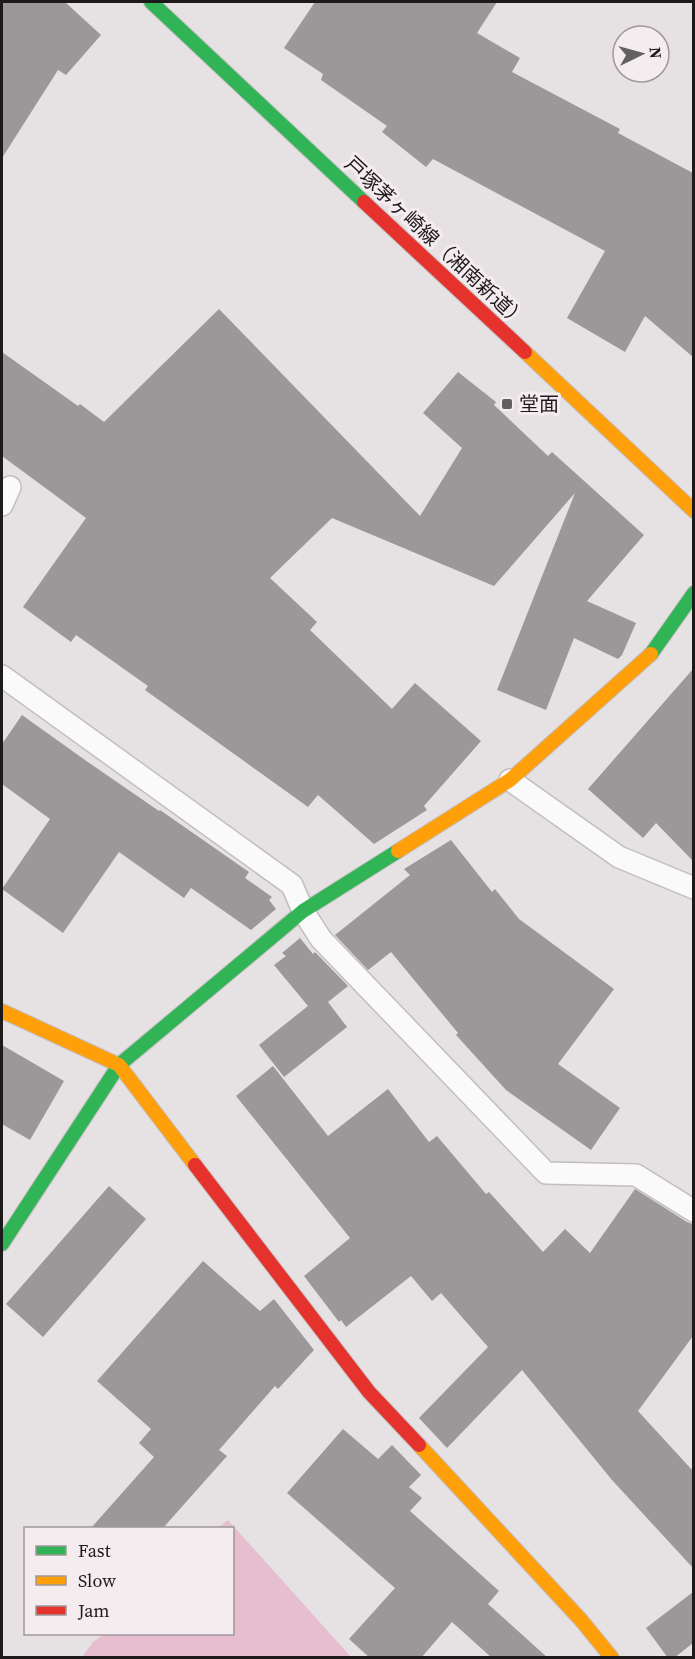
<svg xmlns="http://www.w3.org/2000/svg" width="695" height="1659" font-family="'Source Serif 4','Noto Sans JP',serif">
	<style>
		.green { fill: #e7becf }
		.building { fill: #9c989a }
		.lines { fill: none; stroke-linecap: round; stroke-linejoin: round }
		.lane-casing { stroke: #c2bebf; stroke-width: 24 }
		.fast-casing { stroke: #c2bebf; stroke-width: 16 }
		.slow-casing { stroke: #c2bebf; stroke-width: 16 }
		.jam-casing { stroke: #c2bebf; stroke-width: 16 }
		.lane { stroke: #fbfafb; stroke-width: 21 }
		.fast { stroke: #30b455; stroke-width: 14 }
		.slow { stroke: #ff9f0a; stroke-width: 14 }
		.jam { stroke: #e5322d; stroke-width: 14 }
		.poi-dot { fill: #636061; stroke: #f5ecef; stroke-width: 2 }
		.labels { text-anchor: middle; stroke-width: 6; stroke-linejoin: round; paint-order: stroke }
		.street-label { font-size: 20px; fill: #1d1a1b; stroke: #f5ecef }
		.poi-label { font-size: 20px; fill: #1d1a1b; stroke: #f5ecef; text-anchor: start }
	</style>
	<rect width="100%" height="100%" fill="#e6e1e3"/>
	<!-- green -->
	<path class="green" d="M228,1520L351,1657H82L93,1642L104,1634H232V1528H218Z"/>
	<!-- building -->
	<path class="building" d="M2,2H65L101,35L66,75L58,70L2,158Z
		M315,2H497L477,33L520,58L512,72L620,129L618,133L693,173V357L645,316L625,352L567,318L605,251L433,159L426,167L382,132L387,126L321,80L323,74L284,48Z
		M219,309L420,516L462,448L423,413L458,372L496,402L494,405L548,456L552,452L644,535L587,601L636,623L622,655L618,659L574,638L546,710L497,690L575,493L494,586L332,518L270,578L317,622L310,630L392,709L415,683L481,741L424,806L427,810L374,844L318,795L308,807L145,690L148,686L76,635L71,642L23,607L86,518L2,456V352L78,406L80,404L104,422Z
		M693,669V861L656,823L643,838L588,789Z
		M22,715L85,760L159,811L160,810L249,872L245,878L272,897L269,900L276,909L251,930L191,888L184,898L119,852L63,933L2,889L50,819L2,784V744Z
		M451,840L492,892L495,889L519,919L614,989L558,1064L620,1108L591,1150L506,1090L456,1035L458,1033L391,952L368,970L335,935L410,875L404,869Z
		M300,938L313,954L315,952L348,986L328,1002L347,1027L284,1077L259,1045L308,1006L274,965L286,956L282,953Z
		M2,1045L64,1081L30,1140L2,1124Z
		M273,1066L328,1136L388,1089L429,1142L437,1136L486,1194L489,1192L543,1252L565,1229L590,1253L635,1189L687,1222L693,1224V1336L638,1411L693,1471V1568L612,1480L522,1370L447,1448L419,1418L488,1347L441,1293L432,1301L411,1276L346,1327L341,1320L339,1322L304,1276L350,1238L236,1096Z
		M109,1186L146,1219L43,1337L6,1304Z
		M203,1261L260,1311L274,1299L314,1350L278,1389L275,1386L219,1450L227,1456L163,1528H91L154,1457L139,1443L151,1429L97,1381Z
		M343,1429L378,1459L392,1445L421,1475L409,1487L422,1498L410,1511L499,1591L488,1604L548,1658H492L452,1622L421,1658H370L349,1639L395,1588L287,1493Z
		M693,1592V1643L674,1658H668L646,1628Z"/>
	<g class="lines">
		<defs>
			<path id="lane" d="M2,505L10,487
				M2,676L292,885L303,911L321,939L546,1173L636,1175L694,1211
				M510,780L619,857L694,888"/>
			<path id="fast" d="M151,2L364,202
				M651,654L694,593
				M2,1244L119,1065L303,911L398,851"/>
			<path id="slow" d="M525,352L694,511
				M398,851L510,780L651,654
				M2,1011L119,1065L195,1165
				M419,1445L581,1620L612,1658"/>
			<path id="jam" d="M364,202L525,352
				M195,1165L369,1392L419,1445"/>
		</defs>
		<!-- lane casing -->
		<use href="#lane" class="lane-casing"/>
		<!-- fast casing -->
		<use href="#fast" class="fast-casing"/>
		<!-- slow casing -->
		<use href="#slow" class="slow-casing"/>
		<!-- jam casing -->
		<use href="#jam" class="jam-casing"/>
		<!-- lane -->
		<use href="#lane" class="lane"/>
		<!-- fast -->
		<use href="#fast" class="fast"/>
		<!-- slow -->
		<use href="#slow" class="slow"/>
		<!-- jam -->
		<use href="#jam" class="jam"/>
	</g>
	<!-- markers -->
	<rect class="poi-dot" x="501" y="398" width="12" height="12" rx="3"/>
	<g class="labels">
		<!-- street labels -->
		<g class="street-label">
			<text transform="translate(436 242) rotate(43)" y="7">戸塚茅ヶ崎線（湘南新道）</text>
		</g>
		<!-- poi labels -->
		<g class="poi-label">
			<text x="519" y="411">堂面</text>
		</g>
	</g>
	<!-- border -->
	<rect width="695" height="1659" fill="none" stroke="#1d1a1b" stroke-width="6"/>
	<!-- legend -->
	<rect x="24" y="1527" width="210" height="108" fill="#f5ecef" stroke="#9f989a" stroke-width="1.5"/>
	<rect x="36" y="1546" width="30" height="9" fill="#30b455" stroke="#9f989a" stroke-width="1.5"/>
	<text x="78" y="1557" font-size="18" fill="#1d1a1b">Fast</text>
	<rect x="36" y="1576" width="30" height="9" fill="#ff9f0a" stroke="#9f989a" stroke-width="1.5"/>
	<text x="78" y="1587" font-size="18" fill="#1d1a1b">Slow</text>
	<rect x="36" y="1606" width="30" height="9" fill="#e5322d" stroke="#9f989a" stroke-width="1.5"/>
	<text x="78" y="1617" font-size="18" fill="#1d1a1b">Jam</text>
	<!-- north arrow -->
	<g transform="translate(641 54) rotate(85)"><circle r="28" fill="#f5ecef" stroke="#9f989a" stroke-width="1.5"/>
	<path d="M0-4.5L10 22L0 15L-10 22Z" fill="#636061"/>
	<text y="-9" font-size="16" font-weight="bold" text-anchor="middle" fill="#1d1a1b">N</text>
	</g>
</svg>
